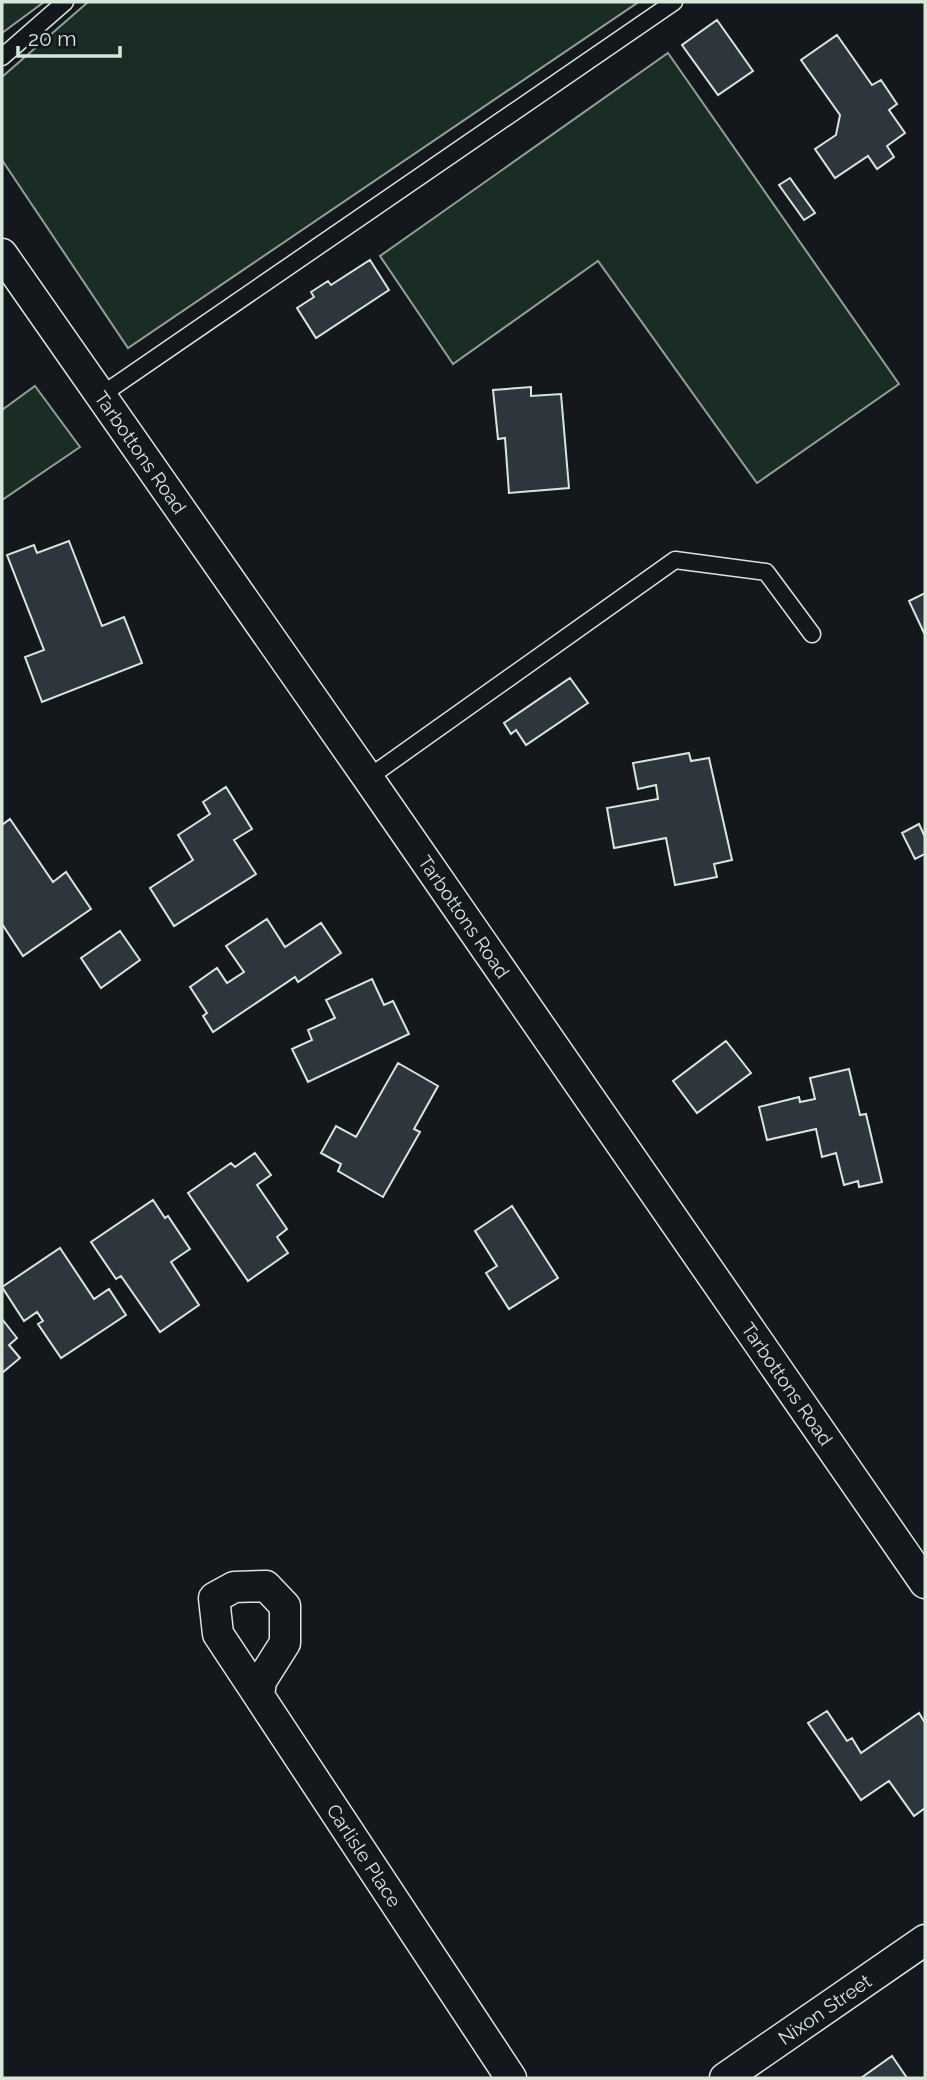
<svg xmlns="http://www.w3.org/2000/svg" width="927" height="2080" font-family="Raleway,sans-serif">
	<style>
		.green { fill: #1a2d24; stroke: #939e99; stroke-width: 2 }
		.building { fill: #2c363c; stroke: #d8e6dc; stroke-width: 2 }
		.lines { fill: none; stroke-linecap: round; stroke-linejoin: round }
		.lane-casing { stroke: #d8e6dc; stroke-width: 19 }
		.street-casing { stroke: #d8e6dc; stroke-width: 33 }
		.lane { stroke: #14181c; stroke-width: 16 }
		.street { stroke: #14181c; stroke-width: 30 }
		.labels { text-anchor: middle; stroke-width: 5; stroke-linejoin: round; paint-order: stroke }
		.street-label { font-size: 19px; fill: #d8e6dc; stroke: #14181c }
	</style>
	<rect width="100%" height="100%" fill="#14181c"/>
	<!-- green -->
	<path class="green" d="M2,2H44L2,33Z
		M88,2H636L637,3L128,348L2,160V77Z
		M668,53L899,384L757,483L598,261L453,364L380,256Z
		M35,386L80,447L2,500V410Z"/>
	<!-- building -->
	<path class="building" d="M717,20L753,71L718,95L682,45Z
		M837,35L872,85L881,80L897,104L889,110L905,133L887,146L894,157L877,169L868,156L835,178L815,149L836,135L840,115L801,60Z
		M790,178L815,213L804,220L779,185Z
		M370,260L389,290L316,338L297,308L314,297L311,292L328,281L331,285Z
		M531,387V396L561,394L569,488L509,493L505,438L498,439L493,390Z
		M69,541L102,626L124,617L142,663L42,702L25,657L44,650L7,555L34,545L37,553Z
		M925,593V635L909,601Z
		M570,678L588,703L526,745L516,730L511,734L504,723Z
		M689,753L691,761L709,758L732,860L714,864L717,877L675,885L666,838L614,848L607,808L658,799L656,785L638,789L633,763Z
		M226,787L252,829L234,840L256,874L174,926L150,888L193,860L178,835L210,814L203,802Z
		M10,819L53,882L66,872L91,909L23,956L2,924V825Z
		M919,824L925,837V854L915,859L902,833Z
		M267,919L285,947L321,923L341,953L298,982L295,977L213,1032L203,1016L207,1013L190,987L217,968L227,983L244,972L226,946Z
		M120,931L140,960L101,988L81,958Z
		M372,979L384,1005L393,1001L409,1034L308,1082L292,1049L312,1040L308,1030L335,1018L326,1000Z
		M726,1041L751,1073L697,1113L673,1081Z
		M398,1063L438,1086L414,1129L420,1132L383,1197L338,1171L341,1164L321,1153L336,1126L356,1137Z
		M849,1069L860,1115L866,1114L882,1182L859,1187L858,1181L844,1185L836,1153L822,1157L816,1129L767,1140L759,1107L799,1097L800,1102L815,1099L810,1078Z
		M255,1153L271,1175L257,1185L287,1229L277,1237L288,1253L248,1281L188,1193L231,1163L235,1167Z
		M153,1200L165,1218L168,1216L190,1249L171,1262L199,1305L160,1332L121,1276L116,1279L91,1242Z
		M512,1206L558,1278L509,1309L486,1273L497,1266L475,1231Z
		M60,1248L94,1299L109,1289L126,1315L61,1358L38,1324L43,1321L37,1312L24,1321L2,1287Z
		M2,1319L17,1338L9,1345L20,1358L2,1373Z
		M827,1711L847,1741L852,1738L861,1753L919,1713L925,1723V1808L914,1816L889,1781L861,1800L808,1723Z
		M892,2056L907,2078H861Z"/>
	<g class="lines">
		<defs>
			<path id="lane" d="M2,57L65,2
				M100,396L674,2
				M368,778L675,560L766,572L812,634"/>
			<g id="street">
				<path id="s1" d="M2,254L368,778L925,1583"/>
				<path id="s2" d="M259,1696L261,1681L285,1643V1606L266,1586L234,1587L214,1598L218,1634L259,1696L511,2078"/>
				<path id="s3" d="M725,2078L925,1940"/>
			</g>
		</defs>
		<!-- lane casing -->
		<use href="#lane" class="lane-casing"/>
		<!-- street casing -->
		<use href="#street" class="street-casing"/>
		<!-- lane -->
		<use href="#lane" class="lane"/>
		<!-- street -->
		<use href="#street" class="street"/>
	</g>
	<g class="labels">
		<!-- street labels -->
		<g class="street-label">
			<text dy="7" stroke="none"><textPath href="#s1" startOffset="242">Tarbottons Road</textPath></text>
			<text dy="7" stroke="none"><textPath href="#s1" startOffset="808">Tarbottons Road</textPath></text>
			<text dy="7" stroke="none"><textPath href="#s1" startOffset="1376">Tarbottons Road</textPath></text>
			<text dy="7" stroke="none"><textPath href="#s2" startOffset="481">Carlisle Place</textPath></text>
			<text dy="7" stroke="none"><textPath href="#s3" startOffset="121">Nixon Street</textPath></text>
		</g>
	</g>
	<!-- border -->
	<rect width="927" height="2080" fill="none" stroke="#d8e6dc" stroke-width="7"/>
	<!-- scale -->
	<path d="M18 46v10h102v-10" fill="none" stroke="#d8e6dc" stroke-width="3.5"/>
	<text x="28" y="46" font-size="21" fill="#d8e6dc" stroke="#14181c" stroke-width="5" paint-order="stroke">20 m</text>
</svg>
